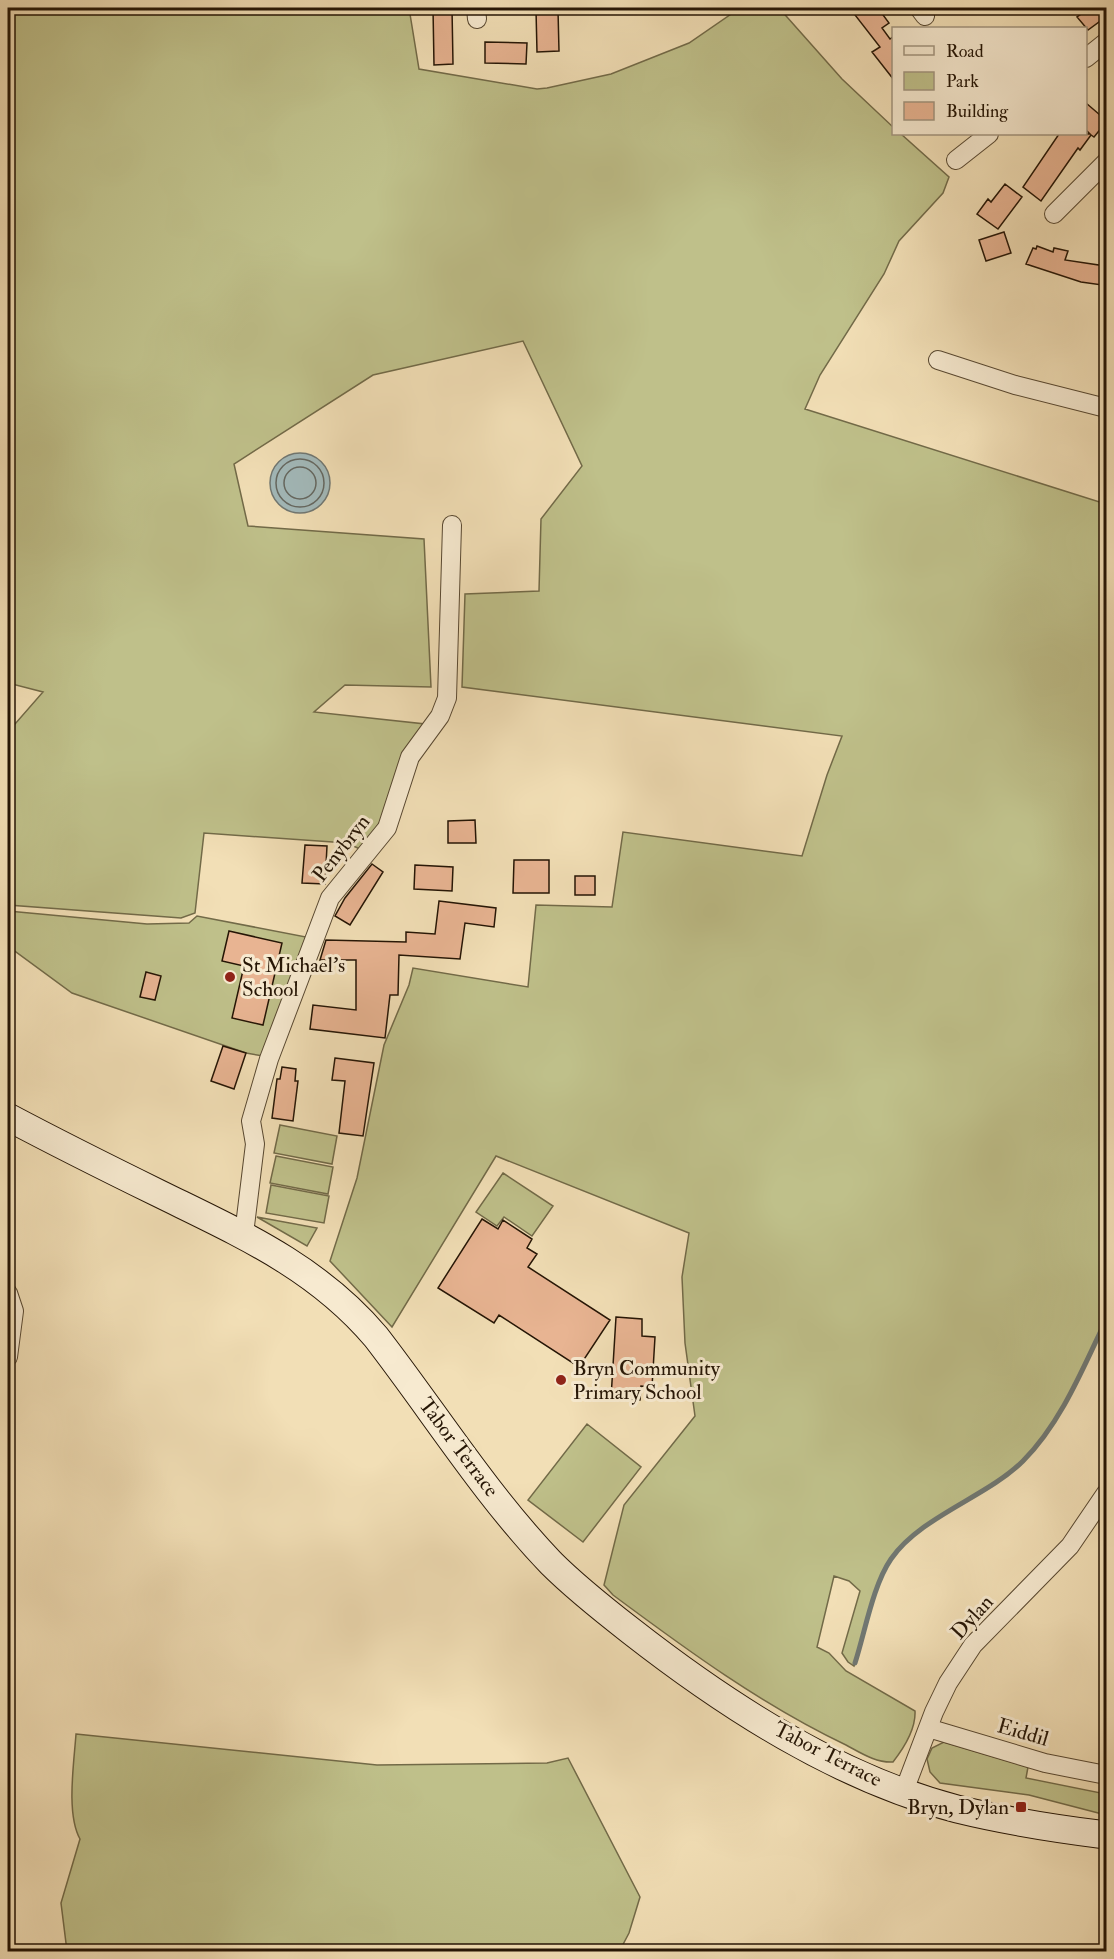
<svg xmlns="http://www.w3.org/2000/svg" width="1114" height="1959" font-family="'IM FELL Double Pica',serif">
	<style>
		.green { fill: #bfc08a; stroke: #726a48; stroke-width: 1.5 }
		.water { fill: #a2b9ba; stroke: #707772; stroke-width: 1.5 }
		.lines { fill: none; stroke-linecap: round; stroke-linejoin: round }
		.shore { stroke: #646760; stroke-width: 1.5 }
		.stream { stroke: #707772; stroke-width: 5 }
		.building { fill: #e8b492; stroke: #251505; stroke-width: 1.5 }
		.minor-casing { stroke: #584831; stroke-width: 20 }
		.secondary-casing { stroke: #251505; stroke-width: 29 }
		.minor { stroke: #f7ead0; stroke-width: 18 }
		.secondary { stroke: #f7ead0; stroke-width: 27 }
		.poi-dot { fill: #8f2418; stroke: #f7ead0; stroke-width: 2 }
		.labels { text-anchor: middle; stroke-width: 6; stroke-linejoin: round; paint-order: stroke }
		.street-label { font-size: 21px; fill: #251505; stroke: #f7ead0 }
		.poi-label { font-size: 21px; fill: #251505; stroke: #f7ead0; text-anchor: start }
	</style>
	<rect width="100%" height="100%" fill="#f2dfb6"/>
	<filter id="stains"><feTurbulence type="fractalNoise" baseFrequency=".00333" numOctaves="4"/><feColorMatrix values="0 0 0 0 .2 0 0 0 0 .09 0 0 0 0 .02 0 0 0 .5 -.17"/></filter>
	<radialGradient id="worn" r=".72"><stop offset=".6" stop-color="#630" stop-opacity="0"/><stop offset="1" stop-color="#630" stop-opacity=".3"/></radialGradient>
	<!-- green -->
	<path class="green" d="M8,8H409L419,69L537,89L547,88L611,74L689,43L740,8H779L842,79L893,127L894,134H901L949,177L943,193L899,241L884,274L820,375L805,409L1106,504V1320C1086,1362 1056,1435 1020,1464C980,1498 924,1516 892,1558C875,1581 863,1637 854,1666L848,1662L842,1653L860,1591L849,1581L834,1576L817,1647L829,1653L846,1671L915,1711C916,1729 904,1748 893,1762C876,1763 861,1753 846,1745C762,1705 687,1650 613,1595L604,1585L624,1505L695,1416L685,1343L682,1277L689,1233L496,1156L392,1327L330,1261L357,1178L384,1045L409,985L413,968L528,987L536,905L612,907L623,832L802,856L827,775L842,736L462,687L465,594L539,591L541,519L582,466L523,341L373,375L234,464L248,526L424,539L431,687L345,685L314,712L425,724L390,806L362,850L347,843L204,833L195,913L181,918L8,905V732L43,692L8,683Z
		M8,911L147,924L189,923L197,916L306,937L263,1056L246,1053L72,993L8,946Z
		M280,1125L337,1136L332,1164L274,1153Z
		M276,1156L333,1167L328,1194L270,1183Z
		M503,1173L553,1206L532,1236L504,1217L497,1226L476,1212Z
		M271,1185L329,1196L324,1223L266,1213Z
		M257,1217L317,1228L307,1246Z
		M587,1424L641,1467L583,1542L528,1500Z
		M76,1734L377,1765L547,1763L568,1758L640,1897L629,1933L619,1952L67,1951L61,1903L80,1839C66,1814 74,1763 76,1734Z
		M944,1742L1028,1767L1026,1778L1106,1794V1815L1029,1795L940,1783L930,1772L927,1759L932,1748Z"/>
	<!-- water -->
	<path class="water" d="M270 483a30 30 0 1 1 60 0a30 30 0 1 1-60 0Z"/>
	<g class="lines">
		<!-- shore -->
		<path class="shore" d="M276 483a24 24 0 1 1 48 0a24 24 0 1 1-48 0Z
			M284 483a16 16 0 1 1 32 0a16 16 0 1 1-32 0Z"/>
		<!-- stream -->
		<path class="stream" d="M855,1663C865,1632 873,1585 891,1559C921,1516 987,1497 1023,1461C1061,1423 1083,1368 1106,1320"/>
	</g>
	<!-- building -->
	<path class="building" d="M433,8H452L453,64L434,65Z
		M864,8H878L889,23L882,28L890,39L894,36V80L872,52L880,47L855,15Z
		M1090,8H1101L1107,16L1088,30L1077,17Z
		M536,10H558L559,51L537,52Z
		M485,42L527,43L526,64L485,63Z
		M1086,103L1107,121L1094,137L1091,135L1080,150L1078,148L1041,201L1023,187L1059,134H1090L1086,130Z
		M1005,184L1022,197L998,229L977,214L988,199L991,202Z
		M1004,232L1011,253L986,261L979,240Z
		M1037,246L1053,252L1054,248L1068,251L1065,260L1105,266L1102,285L1081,282L1026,264L1033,248L1036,249Z
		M475,820L476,843H448V821Z
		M305,845L327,846L325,884L302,883Z
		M514,860H549V893H513Z
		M372,864L383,872L350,925L335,916L345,898Z
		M415,865L453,867L452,891L414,889Z
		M575,876H595V895H575Z
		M439,901L496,908L494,927L465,923L460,959L399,955L398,995H390L385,1038L310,1029L313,1005L356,1010V960H320L326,940L406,942V932L435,934Z
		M229,931L282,943L263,1025L232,1018L244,966L222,961Z
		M146,972L161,976L155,1000L140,997Z
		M223,1046L246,1053L234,1089L211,1081Z
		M335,1058L374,1063L363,1136L339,1133L345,1081L332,1080Z
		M282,1067L296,1069L295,1081H298L293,1121L272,1118L277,1079H280Z
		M482,1219L498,1229L503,1220L532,1239L527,1248L537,1254L528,1267L610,1320L579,1367L499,1315L494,1323L438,1288Z
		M616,1317L642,1319V1336L655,1337L652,1387L641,1386L640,1400L611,1398Z"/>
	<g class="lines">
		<defs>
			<path id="minor" d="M476,8L477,19
				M919,8L925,16
				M1086,58L1106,42
				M956,160L989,134
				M1054,214L1106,162
				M938,360L1015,385L1106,408
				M244,1234L255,1144L251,1121L269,1059L316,935L330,898L387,828L410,757L440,716L447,698L452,525
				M8,1293L14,1311L8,1357
				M928,1728L1045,1763L1106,1775
				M904,1791L934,1712L948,1683L973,1645L1070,1546L1106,1493"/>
			<path id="secondary" d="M8,1117C57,1143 107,1168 158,1193C239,1233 316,1266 376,1337C434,1412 485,1494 551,1563C576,1588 604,1610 631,1631C727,1706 838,1778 957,1809C1006,1821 1057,1829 1106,1835"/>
		</defs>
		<!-- minor casing -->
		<use href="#minor" class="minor-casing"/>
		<!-- secondary casing -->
		<use href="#secondary" class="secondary-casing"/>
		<!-- minor -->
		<use href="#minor" class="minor"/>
		<!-- secondary -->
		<use href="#secondary" class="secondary"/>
	</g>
	<!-- markers -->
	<g class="poi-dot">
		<circle cx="230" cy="977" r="6"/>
		<circle cx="561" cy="1380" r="6"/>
		<rect x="1015" y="1801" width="12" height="12" rx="3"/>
	</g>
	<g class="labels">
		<!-- street labels -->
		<g class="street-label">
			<text transform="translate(341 848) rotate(-52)" y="7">Penybryn</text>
			<text transform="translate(459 1447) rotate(53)" y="7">Tabor Terrace</text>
			<text transform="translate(972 1617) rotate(-48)" y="7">Dylan</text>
			<text transform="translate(1023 1732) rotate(16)" y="7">Eiddil</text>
			<text transform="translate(828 1754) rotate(27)" y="7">Tabor Terrace</text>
		</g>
		<!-- poi labels -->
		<g class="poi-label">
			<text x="242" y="972">St Michael's<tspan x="242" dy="24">School</tspan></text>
			<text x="573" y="1375">Bryn Community<tspan x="573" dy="24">Primary School</tspan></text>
			<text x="1009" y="1814" text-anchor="end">Bryn, Dylan</text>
		</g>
	</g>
	<!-- margin -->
	<rect width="1114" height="1959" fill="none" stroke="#f2dfb6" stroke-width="30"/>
	<rect x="9" y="9" width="1096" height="1941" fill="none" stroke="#251505" stroke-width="3"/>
	<rect x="15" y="15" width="1084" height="1929" fill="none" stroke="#251505" stroke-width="1.5"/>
	<!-- legend -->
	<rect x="892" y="27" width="195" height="108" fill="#f7ead0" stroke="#a3957f" stroke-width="1.5"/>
	<rect x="904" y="46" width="30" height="9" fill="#f7ead0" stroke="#a3957f" stroke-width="1.5"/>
	<text x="946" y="57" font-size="18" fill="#251505">Road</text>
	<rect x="904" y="72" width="30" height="18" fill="#bfc08a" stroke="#a3957f" stroke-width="1.5"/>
	<text x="946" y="87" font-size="18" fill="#251505">Park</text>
	<rect x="904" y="102" width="30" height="18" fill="#e8b492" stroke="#a3957f" stroke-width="1.5"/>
	<text x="946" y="117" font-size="18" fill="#251505">Building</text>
	<rect width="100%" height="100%" filter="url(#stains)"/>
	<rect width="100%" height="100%" fill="url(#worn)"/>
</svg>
